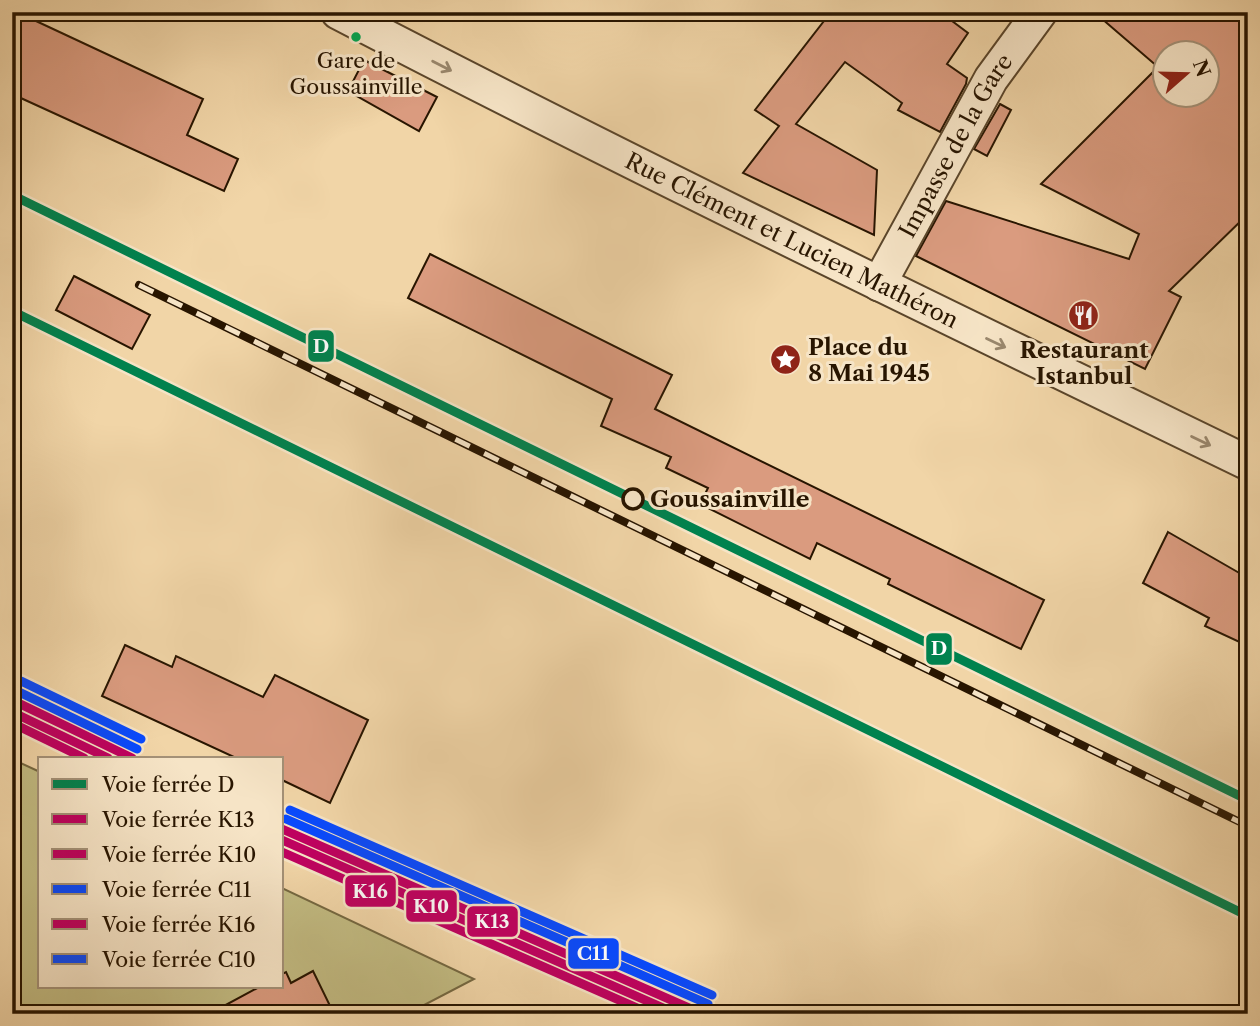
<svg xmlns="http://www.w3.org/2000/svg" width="1260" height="1026" font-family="'Libre Caslon Text',serif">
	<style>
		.green { fill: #c2bb82; stroke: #756841; stroke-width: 2 }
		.building { fill: #da9b7f; stroke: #281500; stroke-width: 2; fill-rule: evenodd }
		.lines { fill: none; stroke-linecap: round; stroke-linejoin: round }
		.minor-casing { stroke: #5a452a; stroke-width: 37 }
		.minor { stroke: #f6e4c6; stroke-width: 33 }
		.rail-casing { stroke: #281500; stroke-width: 8 }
		.rail { stroke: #f6e4c6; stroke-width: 5; stroke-dasharray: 16; stroke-linecap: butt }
		.rail-1-casing { stroke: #f6e4c6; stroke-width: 14 }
		.rail-2-casing { stroke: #f6e4c6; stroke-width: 14 }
		.rail-3-casing { stroke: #f6e4c6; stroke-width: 14 }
		.rail-4-casing { stroke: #f6e4c6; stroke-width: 14 }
		.rail-5-casing { stroke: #f6e4c6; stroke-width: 14 }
		.rail-6-casing { stroke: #f6e4c6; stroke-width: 14 }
		.rail-1 { stroke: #00824e; stroke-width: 9 }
		.rail-2 { stroke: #bf005f; stroke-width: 9 }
		.rail-3 { stroke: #bf005f; stroke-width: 9 }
		.rail-4 { stroke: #0749ff; stroke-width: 9 }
		.rail-5 { stroke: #bf005f; stroke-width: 9 }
		.rail-6 { stroke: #0749ff; stroke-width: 9 }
		.oneway { stroke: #99876d }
		.bus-dot { fill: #00a651; stroke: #f6e4c6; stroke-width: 2.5 }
		.stop-dot { fill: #f6e4c6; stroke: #281500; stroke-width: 3.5 }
		.labels { text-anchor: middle; stroke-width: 6; stroke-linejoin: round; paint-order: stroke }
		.bus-label { font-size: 21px; fill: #281500; stroke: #f6e4c6 }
		.street-label { font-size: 23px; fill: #281500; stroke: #f6e4c6 }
		.poi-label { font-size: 23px; font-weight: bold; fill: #281500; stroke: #f6e4c6; text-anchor: start }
		.stop-label { font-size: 23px; font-weight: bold; fill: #281500; stroke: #f6e4c6; text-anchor: start }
		.line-badge { stroke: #f6e4c6; stroke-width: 2.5 }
		.badge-label { font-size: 19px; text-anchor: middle; font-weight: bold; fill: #fff }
	</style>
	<rect width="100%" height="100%" fill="#f1d5a7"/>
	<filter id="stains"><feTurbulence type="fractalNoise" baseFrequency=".00286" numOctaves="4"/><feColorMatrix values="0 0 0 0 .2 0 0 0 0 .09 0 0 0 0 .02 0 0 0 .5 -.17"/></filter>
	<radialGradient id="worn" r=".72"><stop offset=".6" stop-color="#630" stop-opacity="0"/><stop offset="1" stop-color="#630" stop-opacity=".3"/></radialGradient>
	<!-- green -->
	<path class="green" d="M12,759L40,772V986H282V888L474,979L407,1014H12Z"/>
	<!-- building -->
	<path class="building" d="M831,12H940L968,33L947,64L967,78L966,84L940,132L898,110L902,103L845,62L796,124L877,170L874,235L743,173L779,126L755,110Z
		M1094,12H1248V214L1169,291L1181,297L1145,369L916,256L946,201L1129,259L1139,234L1041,184L1158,67ZM1166,52H1208V94H1166Z
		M21,14L203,99L187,135L238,159L224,191L12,94V33Z
		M364,60L437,97L419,131L348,91Z
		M1000,104L1011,110L987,156L974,149Z
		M430,254L672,375L655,409L1044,600L1021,649L888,584L890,579L817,543L810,559L700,504L708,488L666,468L671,457L601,426L612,399L408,298Z
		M74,276L150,315L132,349L56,310Z
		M1168,532L1248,578V646L1205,626L1209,618L1143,583Z
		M125,645L172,667L176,656L263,697L275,675L368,720L330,803L282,780V758H236L102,696Z
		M313,971L334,1014H209L261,986H282V974L286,972L291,983Z"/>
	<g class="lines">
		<defs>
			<g id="minor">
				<path id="s1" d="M338,12C638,168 943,315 1248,463"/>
				<path id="s2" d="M879,284L991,79L1040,12"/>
			</g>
		</defs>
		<!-- minor casing -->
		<use href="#minor" class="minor-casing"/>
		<!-- minor -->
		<use href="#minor" class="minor"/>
		<defs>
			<path id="rail" d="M139,285L1248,826"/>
		</defs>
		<!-- rail casing -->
		<use href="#rail" class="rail-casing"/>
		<!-- rail -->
		<use href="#rail" class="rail"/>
		<defs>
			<path id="rail-1" d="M12,195L1248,800
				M12,311L1248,916"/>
			<path id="rail-2" d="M12,700L132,758
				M282,829L703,1014"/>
			<path id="rail-3" d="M12,712L108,758
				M282,840L677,1014"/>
			<path id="rail-4" d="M17,691L137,749
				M286,819L708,1004"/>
			<path id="rail-5" d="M12,723L84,758
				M282,852L651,1014"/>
			<path id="rail-6" d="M21,681L141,739
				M290,810L712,995"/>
		</defs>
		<!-- rail-1 casing -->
		<use href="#rail-1" class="rail-1-casing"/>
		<!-- rail-2 casing -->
		<use href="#rail-2" class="rail-2-casing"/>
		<!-- rail-3 casing -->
		<use href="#rail-3" class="rail-3-casing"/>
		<!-- rail-4 casing -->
		<use href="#rail-4" class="rail-4-casing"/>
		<!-- rail-5 casing -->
		<use href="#rail-5" class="rail-5-casing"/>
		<!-- rail-6 casing -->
		<use href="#rail-6" class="rail-6-casing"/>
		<!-- rail-1 -->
		<use href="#rail-1" class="rail-1"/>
		<!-- rail-2 -->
		<use href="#rail-2" class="rail-2"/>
		<!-- rail-3 -->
		<use href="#rail-3" class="rail-3"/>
		<!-- rail-4 -->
		<use href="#rail-4" class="rail-4"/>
		<!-- rail-5 -->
		<use href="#rail-5" class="rail-5"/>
		<!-- rail-6 -->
		<use href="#rail-6" class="rail-6"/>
	</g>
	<!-- one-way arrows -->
	<defs><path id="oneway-shaft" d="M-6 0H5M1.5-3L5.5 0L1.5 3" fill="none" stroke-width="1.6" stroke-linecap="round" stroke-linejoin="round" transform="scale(1.75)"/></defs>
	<g class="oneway">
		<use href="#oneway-shaft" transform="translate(442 66) rotate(27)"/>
		<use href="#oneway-shaft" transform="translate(996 343) rotate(25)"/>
		<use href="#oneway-shaft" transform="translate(1201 441) rotate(26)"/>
	</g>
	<!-- icons -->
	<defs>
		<symbol id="restaurant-disc" viewBox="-11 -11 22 22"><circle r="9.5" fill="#8f2418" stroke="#f6e4c6"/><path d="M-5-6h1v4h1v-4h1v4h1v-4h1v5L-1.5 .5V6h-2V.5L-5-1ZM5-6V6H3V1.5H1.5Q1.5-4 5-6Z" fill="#fff"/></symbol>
		<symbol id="sight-disc" viewBox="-11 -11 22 22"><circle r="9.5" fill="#8f2418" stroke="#f6e4c6"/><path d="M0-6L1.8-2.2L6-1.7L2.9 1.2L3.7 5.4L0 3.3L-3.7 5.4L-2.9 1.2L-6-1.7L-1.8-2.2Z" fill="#fff"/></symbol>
	</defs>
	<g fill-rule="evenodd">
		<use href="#restaurant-disc" x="1066" y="298" width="35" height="35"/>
		<use href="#sight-disc" x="768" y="342" width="35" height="35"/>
	</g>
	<!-- markers -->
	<circle class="bus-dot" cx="356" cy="37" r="6"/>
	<circle class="stop-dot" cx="633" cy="499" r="10"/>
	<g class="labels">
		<!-- bus labels -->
		<g class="bus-label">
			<text x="356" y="68">Gare de<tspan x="356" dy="26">Goussainville</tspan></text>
		</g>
		<!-- street labels -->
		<g class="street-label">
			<text dy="8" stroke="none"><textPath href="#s2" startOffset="158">Impasse de la Gare</textPath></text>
			<text dy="8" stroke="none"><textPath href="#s1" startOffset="508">Rue Clément et Lucien Mathéron</textPath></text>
		</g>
		<!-- poi labels -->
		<g class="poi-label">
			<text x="808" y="355">Place du<tspan x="808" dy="26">8 Mai 1945</tspan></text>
			<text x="1084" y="358" text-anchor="middle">Restaurant<tspan x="1084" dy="26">Istanbul</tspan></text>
		</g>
		<!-- stop labels -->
		<g class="stop-label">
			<text x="650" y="507">Goussainville</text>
		</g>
	</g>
	<g class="line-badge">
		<rect x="307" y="329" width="28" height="34" rx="7" fill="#00824e"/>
		<rect x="925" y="632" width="28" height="34" rx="7" fill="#00824e"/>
		<rect x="344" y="874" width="53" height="34" rx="7" fill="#bf005f"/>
		<rect x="405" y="889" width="53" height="34" rx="7" fill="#bf005f"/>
		<rect x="466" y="905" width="53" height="33" rx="7" fill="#bf005f"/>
		<rect x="567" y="937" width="53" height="33" rx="7" fill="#0749ff"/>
	</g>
	<g class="badge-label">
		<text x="321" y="353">D</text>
		<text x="939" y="655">D</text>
		<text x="370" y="898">K16</text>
		<text x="431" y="913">K10</text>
		<text x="492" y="928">K13</text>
		<text x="593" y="960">C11</text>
	</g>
	<!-- margin -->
	<rect width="1260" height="1026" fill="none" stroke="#f1d5a7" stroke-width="42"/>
	<rect x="14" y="14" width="1232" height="998" fill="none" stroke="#281500" stroke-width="3.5"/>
	<rect x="21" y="21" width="1218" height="984" fill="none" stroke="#281500" stroke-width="2"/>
	<!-- legend -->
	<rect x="38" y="757" width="245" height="231" fill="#f6e4c6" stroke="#a49177" stroke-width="2"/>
	<rect x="52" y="779" width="35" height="10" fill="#00824e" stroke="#a49177" stroke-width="2"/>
	<text x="102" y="792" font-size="21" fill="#281500">Voie ferrée D</text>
	<rect x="52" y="814" width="35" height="10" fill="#bf005f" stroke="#a49177" stroke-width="2"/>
	<text x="102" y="827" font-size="21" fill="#281500">Voie ferrée K13</text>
	<rect x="52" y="849" width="35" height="10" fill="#bf005f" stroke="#a49177" stroke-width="2"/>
	<text x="102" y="862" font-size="21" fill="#281500">Voie ferrée K10</text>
	<rect x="52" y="884" width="35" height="10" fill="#0749ff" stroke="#a49177" stroke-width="2"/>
	<text x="102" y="897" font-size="21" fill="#281500">Voie ferrée C11</text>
	<rect x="52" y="919" width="35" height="10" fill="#bf005f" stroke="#a49177" stroke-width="2"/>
	<text x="102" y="932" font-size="21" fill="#281500">Voie ferrée K16</text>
	<rect x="52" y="954" width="35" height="10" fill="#0749ff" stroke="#a49177" stroke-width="2"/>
	<text x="102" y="967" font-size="21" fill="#281500">Voie ferrée C10</text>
	<!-- north arrow -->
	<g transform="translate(1186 74) rotate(70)"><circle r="33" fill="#f6e4c6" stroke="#a49177" stroke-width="2"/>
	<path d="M0-5L12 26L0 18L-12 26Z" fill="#8f2418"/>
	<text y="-10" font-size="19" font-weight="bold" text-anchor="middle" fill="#281500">N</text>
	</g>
	<rect width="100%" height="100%" filter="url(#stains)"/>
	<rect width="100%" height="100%" fill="url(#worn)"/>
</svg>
